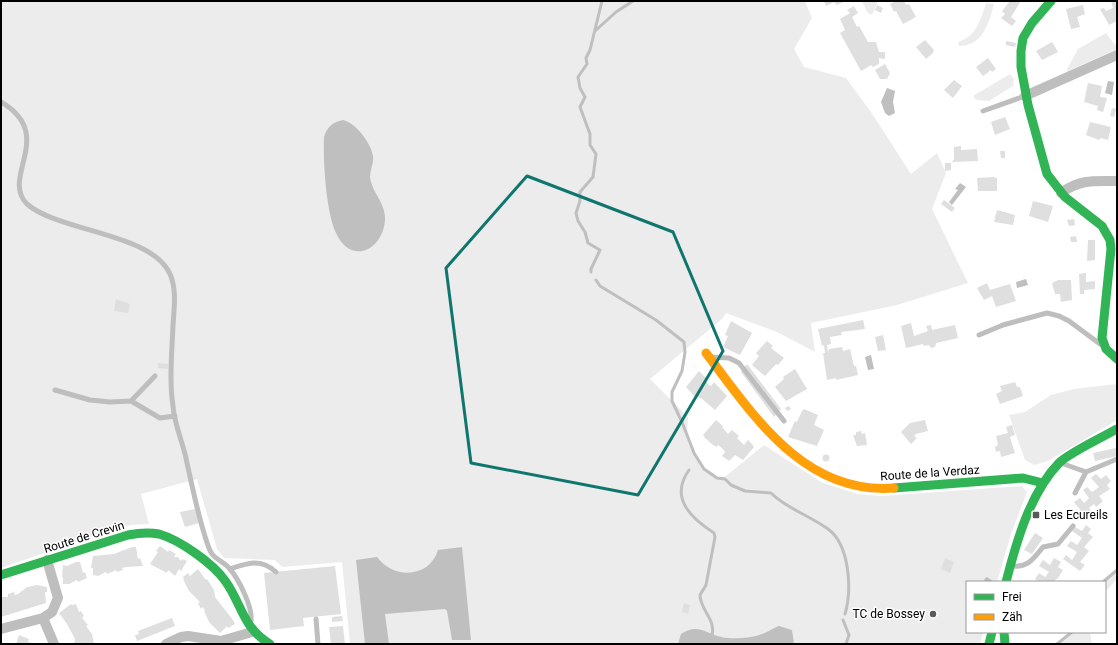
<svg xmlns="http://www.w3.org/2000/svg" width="1118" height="645" font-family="Roboto,sans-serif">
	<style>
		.green { fill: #ececec }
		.water { fill: #bfbfbf }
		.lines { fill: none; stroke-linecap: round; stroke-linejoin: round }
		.stream { stroke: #bfbfbf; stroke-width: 3 }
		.building { fill: #dfdfdf }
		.lane { stroke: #bebebe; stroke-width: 5 }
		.street { stroke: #bebebe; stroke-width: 10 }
		.fast { stroke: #30b455; stroke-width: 9 }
		.slow { stroke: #ff9f0a; stroke-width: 9 }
		.marked { fill: none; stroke: #0f766e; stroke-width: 3; stroke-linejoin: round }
		.poi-dot { fill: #595959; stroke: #fff; stroke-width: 1.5 }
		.labels { text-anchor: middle; stroke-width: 3; stroke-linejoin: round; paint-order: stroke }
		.street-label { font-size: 12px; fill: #000; stroke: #fff }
		.poi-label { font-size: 12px; fill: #000; stroke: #fff; text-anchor: start }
	</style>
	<rect width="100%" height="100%" fill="#fff"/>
	<!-- green -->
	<path class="green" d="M1,1H805L812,18L794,49L804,67L846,78L871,112L911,174L937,153L946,173L932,209L968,283L897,305L811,323L815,352L777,332L726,313L722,319L650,379L688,417C688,423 687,430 687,437C689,452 704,470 717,478L726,476L764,445L821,482L857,494L882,496L1022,486L1027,492L1011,534L997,582H967V632H983L980,644H350L342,562L282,567L275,560L224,558L217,549L197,479L141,494L149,524L132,525L113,529L1,568Z
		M862,1H878L872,15L867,12Z
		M986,3L994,4C989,24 982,46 959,46L958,42C976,37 981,19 986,3Z
		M1106,33L1115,45L1117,44V49L1068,71L1067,69L1078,49Z
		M1010,74L1014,79L1013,86L989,101L976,100L973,96Z
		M1117,384V420L1048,461L1034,465L1025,460L1009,415L1025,412L1051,395L1074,389Z
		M1117,570V579L1105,592V582H1103Z
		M1072,632H1090L1092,644H1057Z"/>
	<!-- water -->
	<path class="water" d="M1108,81L1114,82L1112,95L1105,93Z
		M887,88L895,91L893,102L895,113L889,116L885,113L881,102Z
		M343,120C356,123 371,143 373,156C374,163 370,170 370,177C372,193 386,203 385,220C383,250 351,266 336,233C326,211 323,162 324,137C327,127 333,122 343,120Z
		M960,183L966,187L952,205L949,202L958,190L955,189Z
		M1026,279L1028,285L1017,288L1016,282Z
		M871,355L874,369L868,370L865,357Z
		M462,547L471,640H452L447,611L445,609L385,614L389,644H365L356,560L377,557C393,579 429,579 438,550Z
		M779,626L792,630L794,644H678L681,634C699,621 709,637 728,638C738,639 752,638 762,634C768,632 773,628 779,626Z"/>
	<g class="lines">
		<!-- stream -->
		<path class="stream" d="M595,31L616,12L633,1
			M591,272V269L600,250L588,243L585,232L578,221L576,213L580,201V192L593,177L596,154L590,145V134L580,107L585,97L580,88L578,77L587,64L586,58L590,50L602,1
			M596,280L600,286L656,320L684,342L685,352L682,371L672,392V401L682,422L694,453L704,469L717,478L725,479L731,485L745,491L771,493C787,509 809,515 828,529C850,545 852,590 845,614
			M689,470C669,498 691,518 714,533L715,537L706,585L700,595C700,610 716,619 712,635
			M1103,582L1117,570
			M843,620L849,635L846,644
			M1057,644L1072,632"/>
	</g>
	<!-- building -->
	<path class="building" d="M824,1H843V2L837,5L834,2L826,6Z
		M896,1H904L906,5L909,4L916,17L903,24L896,11L894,12L890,4Z
		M1010,1H1021L1011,17L1016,21L1012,26L1001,18L1005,14L1002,11Z
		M1111,1H1117V21L1109,25L1100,9L1104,8L1106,11L1113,8Z
		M877,5L883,8L881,13L875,10Z
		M1083,5L1085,14L1077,17L1080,27L1071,29L1066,9Z
		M854,6L858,13L852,17L857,27L859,26L868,42H876L879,52H885V59L879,58V64L873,67L871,65L861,71L840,33L845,30L840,19L850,13L847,10Z
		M925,40L934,50L933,53L926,59L916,47Z
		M1006,41L1016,43L1015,47L1006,45Z
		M1052,42L1058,52L1042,60L1036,51Z
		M988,58L996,69L992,72L991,70L983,76L976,67Z
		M885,64L890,73L887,79H880L875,70Z
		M954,80L962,86L953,98L944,90Z
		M1088,83L1102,86L1100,97L1107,98L1103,112L1097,110L1098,106L1084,102Z
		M1112,108L1116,109L1114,117L1110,116Z
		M1005,117L1010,129L995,135L991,122Z
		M1090,122L1111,127L1108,140L1101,138L1099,140L1086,135Z
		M961,146V150L977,149L978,161L952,162L954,159V147Z
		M1000,151H1005V158H1001Z
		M945,163H951V170L945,171Z
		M993,177L997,178V191H978L977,178Z
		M944,200L955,208L952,212L941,204Z
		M1033,201L1053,206L1048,222L1029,216Z
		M997,210L1015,215L1013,225L994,222Z
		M1074,219L1075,225L1069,226L1067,220Z
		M1076,236L1077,242H1071L1070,237Z
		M1088,240H1095V260L1087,261Z
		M1086,273V282L1095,281V289L1084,290V294H1080L1079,274Z
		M1058,280H1071L1072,300L1061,302L1060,294H1055L1052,283Z
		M987,283L990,290L1010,284L1016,301L996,307L992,296L984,300L977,288Z
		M116,299L130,304L128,313L114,311Z
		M863,320L865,329L841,332L842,335L830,337L831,344L827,345L828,352L829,349L842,347L843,351L850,349L854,366H856L858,375L836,380V378L827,380L823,353H825L824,345L822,346L818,329Z
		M731,321L752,333L740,355L723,347L728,336L725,335Z
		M911,323L914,336L928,331L926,326L931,325L932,330L955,325L958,338L936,343L935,347L931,348L929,345L924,346L923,344L906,348L901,326Z
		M883,335L886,350L878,351L875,337Z
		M767,341L773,346L771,348L784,358L778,365L776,364L765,376L752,365L759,356L756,353Z
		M158,363L168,364V369L158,368Z
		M747,364L781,409L774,417L741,372Z
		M795,369L807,389L786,401L775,387L784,379L783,377Z
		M699,371L706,378L705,379L708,384L711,386L714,382L727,396L715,410L701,398L695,397L686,387Z
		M1015,382L1017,387H1020L1023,396L1000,404L996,394L1002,391L1000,386Z
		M789,406L791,409L787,411L785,408Z
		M804,409L818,415L814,425L824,430L817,446L788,437L795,421L797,422L802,411Z
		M716,420L723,426L722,427L728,434L732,430L739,436L737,438L744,445L748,440L752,444L754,447L743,460L735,455L729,461L722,456L725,452L723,449L718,445L717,447L713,445L705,438L703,435Z
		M925,420L928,431L916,434L914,436L917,438L911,444L901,432L910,423Z
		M1012,425L1015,435L1010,437L1015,453L1001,457L1000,451L996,452L995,447L998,445L996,436L1008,433L1006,427Z
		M861,431L862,434L865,433L867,445L857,446L853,435H856V432Z
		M1116,448L1117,456L1095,461L1093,453Z
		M822.5 458a3.5 3.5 0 1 1 7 0a3.5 3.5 0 1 1-7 0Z
		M1096,474L1101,479L1106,475L1111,481L1107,485L1110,489L1099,496L1103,501L1096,507L1094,504L1089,508L1093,513L1087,518L1074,502L1080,498L1084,503L1089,498L1083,490L1087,487L1092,492L1099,487L1091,478Z
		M195,509L199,523L185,527L180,512Z
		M1086,525L1091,529L1088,533L1093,537L1084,547L1089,551L1080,562L1085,565L1080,571L1063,559L1066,555L1072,560L1077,552L1067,546L1071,541L1077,545L1082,538L1072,531L1075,527L1082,531Z
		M1035,533L1043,538L1032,554L1024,550Z
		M160,546L168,552L169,550L176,554L174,557H178L181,561L182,559L187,561L181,571L179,569L175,576L168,570L167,573L150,564L158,552L156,551Z
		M132,547H136L138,559L140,558L143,566L126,567L122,568L123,570L117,572L116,570L107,574L106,572L98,576L93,575V568H91L93,556L114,554Z
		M945,558L954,562L950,573L941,569Z
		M1054,558L1061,562L1058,567L1063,570L1058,578L1053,582H1039L1035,579L1039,573L1045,577L1049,572L1039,566L1043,560L1050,565Z
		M76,562H80L83,573L85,572L87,578L78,582L77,580L69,584H63V577H62L63,565L67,566Z
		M335,566L341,614L303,618L304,626L270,630L264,573Z
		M198,569L206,580L207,579L214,590L215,597L233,620L235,624L228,628L227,626L220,633L209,622L204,611H205L203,607L201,609L198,603L200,602L189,591L184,581L183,577L188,573L190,576Z
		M37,585L47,587V592H45L46,603L1,617V597H8V594L14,592L15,595L18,594L27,587Z
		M684,603L690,605L688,614L682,612Z
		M71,604L72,605L76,604L79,612L81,611L84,616L82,618L88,625L86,626L92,634L94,644H74L75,639L67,624L59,613Z
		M342,616L343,621L332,622V617Z
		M172,618L175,626L137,641L135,635L139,634L138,631Z
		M343,626L345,644H331L329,627Z
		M19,635L29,639L28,642L36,644H16Z"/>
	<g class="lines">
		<!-- lane -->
		<path class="lane" d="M1,102C57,135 0,177 27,204C59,232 152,233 170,274C177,290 174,309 173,325C172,352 169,380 173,406C174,422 181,438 185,454C191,480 196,507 204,533C206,539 208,548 212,554C217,560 225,563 229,568C239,579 253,608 251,621
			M983,111L1025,96
			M979,335L1003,325L1047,313L1059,316L1069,321L1100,344
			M711,357L729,358L739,363L784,421
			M55,390L90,400L110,402L131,401L160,418L175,416
			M131,401L155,376
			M1061,463L1086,472
			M1075,493L1086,472L1117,459
			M1011,566C1028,568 1033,559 1043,547L1058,544L1073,526
			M230,569C247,563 261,558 276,572
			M987,580L990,582
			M316,619L318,644"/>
		<!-- street -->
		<path class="street" d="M1025,96L1117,55
			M1061,193C1080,179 1094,181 1117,181
			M43,618L52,612L58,598L47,560
			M1,629L43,618L54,644
			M166,644L181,637L188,636L221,641L252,632"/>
		<!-- fast -->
		<path class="fast" d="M1051,1L1032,23L1023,38L1021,51V67L1028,105L1047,174L1065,197L1102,226L1110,240L1111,249L1102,338L1106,349L1117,359
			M894,488L1023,478L1043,483
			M1,575L128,535C138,533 149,532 159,534C180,540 214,564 226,582C242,605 243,628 270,644
			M1006,582C1016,543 1030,493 1059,463C1069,453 1103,437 1117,429
			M1004,632L1005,644
			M989,644L992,632"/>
		<!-- slow -->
		<path class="slow" d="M706,353C753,415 804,495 894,488"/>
	</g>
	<!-- marked area -->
	<path class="marked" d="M527,176L673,232L723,351L638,495L471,463L446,268Z"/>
	<!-- markers -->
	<g class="poi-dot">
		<rect x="1032" y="511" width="8" height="8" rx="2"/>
		<circle cx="933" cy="614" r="4"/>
	</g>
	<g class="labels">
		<!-- street labels -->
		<g class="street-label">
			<text transform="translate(930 473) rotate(-4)" y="4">Route de la Verdaz</text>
			<text transform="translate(84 537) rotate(-17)" y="4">Route de Crevin</text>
		</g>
		<!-- poi labels -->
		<g class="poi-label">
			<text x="1044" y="519">Les Ecureils</text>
			<text x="925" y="618" text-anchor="end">TC de Bossey</text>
		</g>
	</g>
	<!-- border -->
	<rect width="1118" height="645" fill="none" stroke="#000000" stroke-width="4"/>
	<!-- legend -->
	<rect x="966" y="581" width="140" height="52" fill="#ffffff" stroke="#999999"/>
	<rect x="974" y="594" width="20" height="6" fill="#30b455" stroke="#999999"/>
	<text x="1002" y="601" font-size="12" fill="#000000">Frei</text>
	<rect x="974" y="614" width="20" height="6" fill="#ff9f0a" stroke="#999999"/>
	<text x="1002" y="621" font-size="12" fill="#000000">Zäh</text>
</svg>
